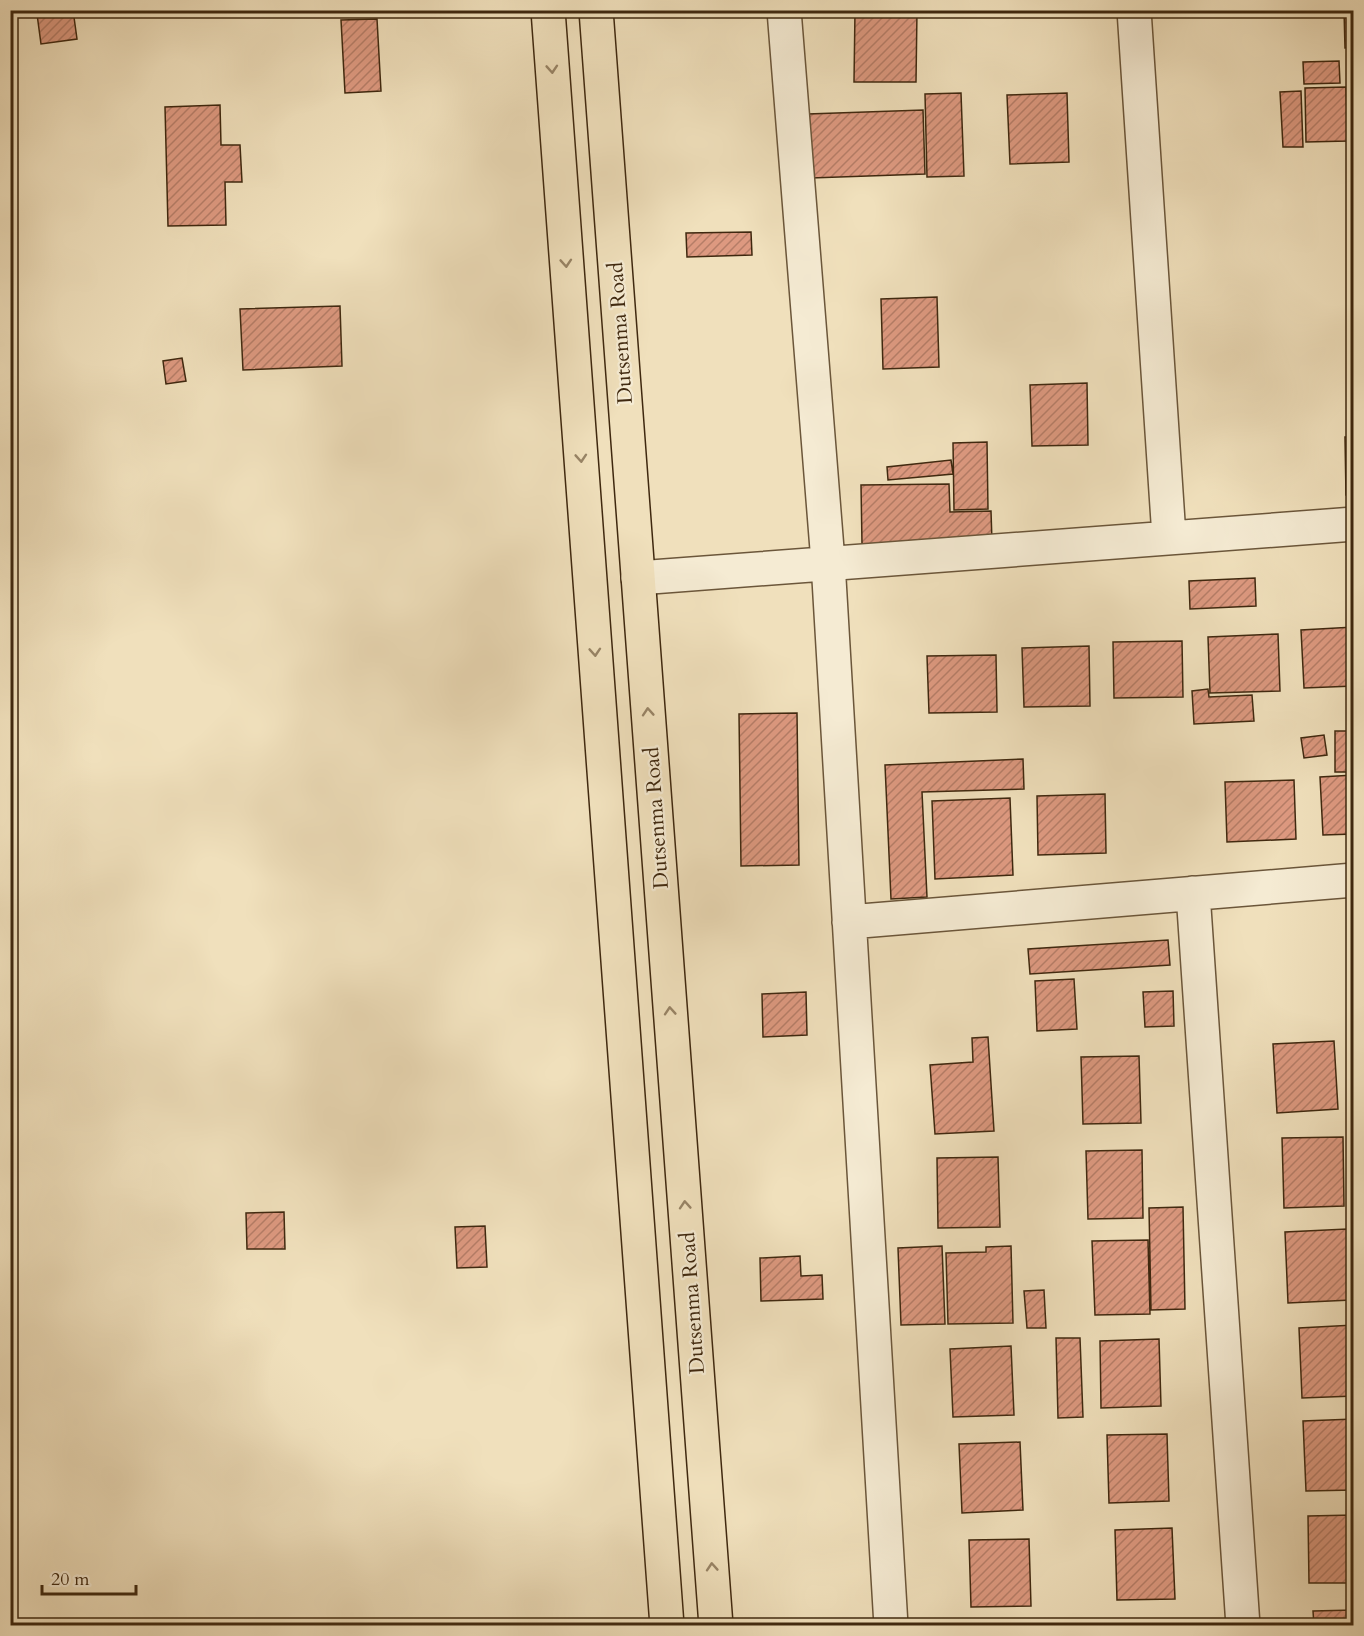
<svg xmlns="http://www.w3.org/2000/svg" width="1364" height="1636" font-family="Cardo,serif">
	<style>
		.building { fill: url(#building-hatch); stroke: #3f280f; stroke-width: 1.5 }
		.lines { fill: none; stroke-linecap: round; stroke-linejoin: round }
		.minor-casing { stroke: #6b563a; stroke-width: 36 }
		.major-casing { stroke: #3f280f; stroke-width: 36 }
		.minor { stroke: #f5ebd3; stroke-width: 33 }
		.major { stroke: #f0e0bc; stroke-width: 33 }
		.oneway { stroke: #988466 }
		.labels { text-anchor: middle; stroke-width: 4.5; stroke-linejoin: round; paint-order: stroke }
		.street-label { font-size: 21px; fill: #3f280f; stroke: #f5ebd3 }
	</style>
	<defs>
		<pattern id="building-hatch" width="6" height="6" patternUnits="userSpaceOnUse" patternTransform="scale(1.5)"><rect width="6" height="6" fill="#dd9980"/><path d="M-1 1l2-2M0 6l6-6M5 7l2-2" fill="none" stroke="#b57d67"/></pattern>
	</defs>
	<rect width="100%" height="100%" fill="#f0e0bc"/>
	<filter id="stains"><feTurbulence type="fractalNoise" baseFrequency=".00333" numOctaves="4"/><feColorMatrix values="0 0 0 0 .2 0 0 0 0 .09 0 0 0 0 .02 0 0 0 .5 -.17"/></filter>
	<radialGradient id="worn" r=".72"><stop offset=".6" stop-color="#630" stop-opacity="0"/><stop offset="1" stop-color="#630" stop-opacity=".3"/></radialGradient>
	<!-- building -->
	<path class="building" d="M60,10H73L77,39L41,44L37,14Z
		M1344,10H1354V47L1345,48Z
		M855,11H917L916,82H854Z
		M377,19L381,91L345,93L341,20Z
		M1339,61L1340,83L1304,84L1303,62Z
		M1349,70H1354V142H1351Z
		M1346,87L1348,141L1306,142L1305,88Z
		M1301,91L1303,147H1283L1280,92Z
		M961,93L964,176L927,177L925,94Z
		M1067,93L1069,162L1010,164L1007,95Z
		M220,105L221,145H240L242,182H225L226,225L168,226L165,107Z
		M923,110L925,174L811,178L808,114Z
		M751,232L752,255L687,257L686,233Z
		M937,297L939,367L883,369L881,299Z
		M340,306L342,366L243,370L240,309Z
		M182,358L186,381L166,384L163,361Z
		M1087,383L1088,445L1032,446L1030,385Z
		M1345,437H1354V494L1346,495Z
		M987,442L988,509L954,510L953,443Z
		M951,460L953,474L888,480L887,467Z
		M949,484L950,512L991,511L992,542L862,544L861,485Z
		M1255,578L1256,606L1190,609L1189,581Z
		M1354,627V686L1304,688L1301,630Z
		M1278,634L1280,691L1210,693L1208,637Z
		M1182,641L1183,697L1114,698L1113,642Z
		M1089,646L1090,706L1024,707L1022,648Z
		M996,655L997,712L929,713L927,656Z
		M1208,689L1209,697L1252,695L1254,721L1194,724L1192,691Z
		M797,713L799,865L741,866L739,714Z
		M1335,731H1354V772H1335Z
		M1324,735L1327,755L1304,758L1301,738Z
		M1023,759L1024,789L922,792L927,897L891,899L885,765Z
		M1354,775V834L1323,835L1320,777Z
		M1294,780L1296,839L1227,842L1225,782Z
		M1105,794L1106,853L1038,855L1037,796Z
		M1010,798L1013,875L935,879L932,801Z
		M1168,940L1170,965L1030,974L1028,949Z
		M1074,979L1077,1029L1037,1031L1035,981Z
		M1173,991L1174,1026L1145,1027L1143,992Z
		M806,992L807,1035L763,1037L762,994Z
		M988,1037L994,1131L935,1134L930,1065L973,1062L972,1038Z
		M1334,1041L1338,1109L1277,1113L1273,1044Z
		M1139,1056L1141,1123L1083,1124L1081,1057Z
		M1343,1137L1344,1206L1284,1208L1282,1138Z
		M1142,1150L1143,1218L1088,1219L1086,1151Z
		M998,1157L1000,1227L938,1228L937,1158Z
		M1183,1207L1185,1309L1151,1310L1149,1208Z
		M284,1212L285,1249H247L246,1213Z
		M485,1226L487,1267L457,1268L455,1227Z
		M1347,1229L1351,1300L1288,1303L1285,1232Z
		M1148,1240L1150,1314L1095,1315L1092,1241Z
		M942,1246L945,1324L901,1325L898,1248Z
		M1011,1246L1013,1323L948,1324L946,1253L986,1252V1247Z
		M800,1256L801,1276L822,1275L823,1299L761,1301L760,1258Z
		M1044,1290L1046,1328H1027L1024,1291Z
		M1354,1325V1396L1302,1398L1299,1328Z
		M1056,1338H1080L1083,1417L1058,1418Z
		M1159,1339L1161,1406L1101,1408L1100,1341Z
		M1011,1346L1014,1415L953,1417L950,1349Z
		M1354,1419V1490L1306,1491L1303,1421Z
		M1167,1434L1169,1501L1109,1503L1107,1435Z
		M1020,1442L1023,1510L962,1513L959,1444Z
		M1354,1515V1583H1309L1308,1516Z
		M1172,1528L1175,1599L1117,1600L1115,1530Z
		M1029,1539L1031,1606L971,1607L969,1540Z
		M1354,1610V1626H1314L1313,1611Z"/>
	<g class="lines">
		<defs>
			<path id="minor" d="M784,10L828,562L891,1626
				M1134,10L1169,537
				M638,578L1354,524
				M1193,893L1243,1626
				M849,922L1354,880"/>
			<path id="major" d="M548,10L667,1626
				M596,10L716,1626"/>
		</defs>
		<!-- minor casing -->
		<use href="#minor" class="minor-casing"/>
		<!-- major casing -->
		<use href="#major" class="major-casing"/>
		<!-- minor -->
		<use href="#minor" class="minor"/>
		<!-- major -->
		<use href="#major" class="major"/>
	</g>
	<!-- one-way arrows -->
	<defs><path id="oneway-chevron" d="M-2-3.5L2.5 0L-2 3.5" fill="none" stroke-width="1.6" stroke-linecap="round" stroke-linejoin="round" transform="scale(1.5)"/></defs>
	<g class="oneway">
		<use href="#oneway-chevron" transform="translate(552 69) rotate(86)"/>
		<use href="#oneway-chevron" transform="translate(566 263) rotate(86)"/>
		<use href="#oneway-chevron" transform="translate(581 458) rotate(86)"/>
		<use href="#oneway-chevron" transform="translate(595 652) rotate(86)"/>
		<use href="#oneway-chevron" transform="translate(648 712) rotate(-94)"/>
		<use href="#oneway-chevron" transform="translate(670 1011) rotate(-94)"/>
		<use href="#oneway-chevron" transform="translate(685 1205) rotate(-94)"/>
		<use href="#oneway-chevron" transform="translate(712 1567) rotate(-94)"/>
	</g>
	<g class="labels">
		<!-- street labels -->
		<g class="street-label">
			<text transform="translate(620 333) rotate(-94)" y="7">Dutsenma Road</text>
			<text transform="translate(656 818) rotate(-94)" y="7">Dutsenma Road</text>
			<text transform="translate(692 1303) rotate(-94)" y="7">Dutsenma Road</text>
		</g>
	</g>
	<!-- margin -->
	<rect width="1364" height="1636" fill="none" stroke="#f0e0bc" stroke-width="36"/>
	<rect x="12" y="12" width="1340" height="1612" fill="none" stroke="#3f280f" stroke-width="3"/>
	<rect x="18" y="18" width="1328" height="1600" fill="none" stroke="#3f280f" stroke-width="1.5"/>
	<!-- scale -->
	<path d="M42 1585v9h94v-9" fill="none" stroke="#3f280f" stroke-width="3"/>
	<text x="51" y="1585" font-size="18" fill="#3f280f" stroke="#f5ebd3" stroke-width="4.5" paint-order="stroke">20 m</text>
	<rect width="100%" height="100%" filter="url(#stains)"/>
	<rect width="100%" height="100%" fill="url(#worn)"/>
</svg>
